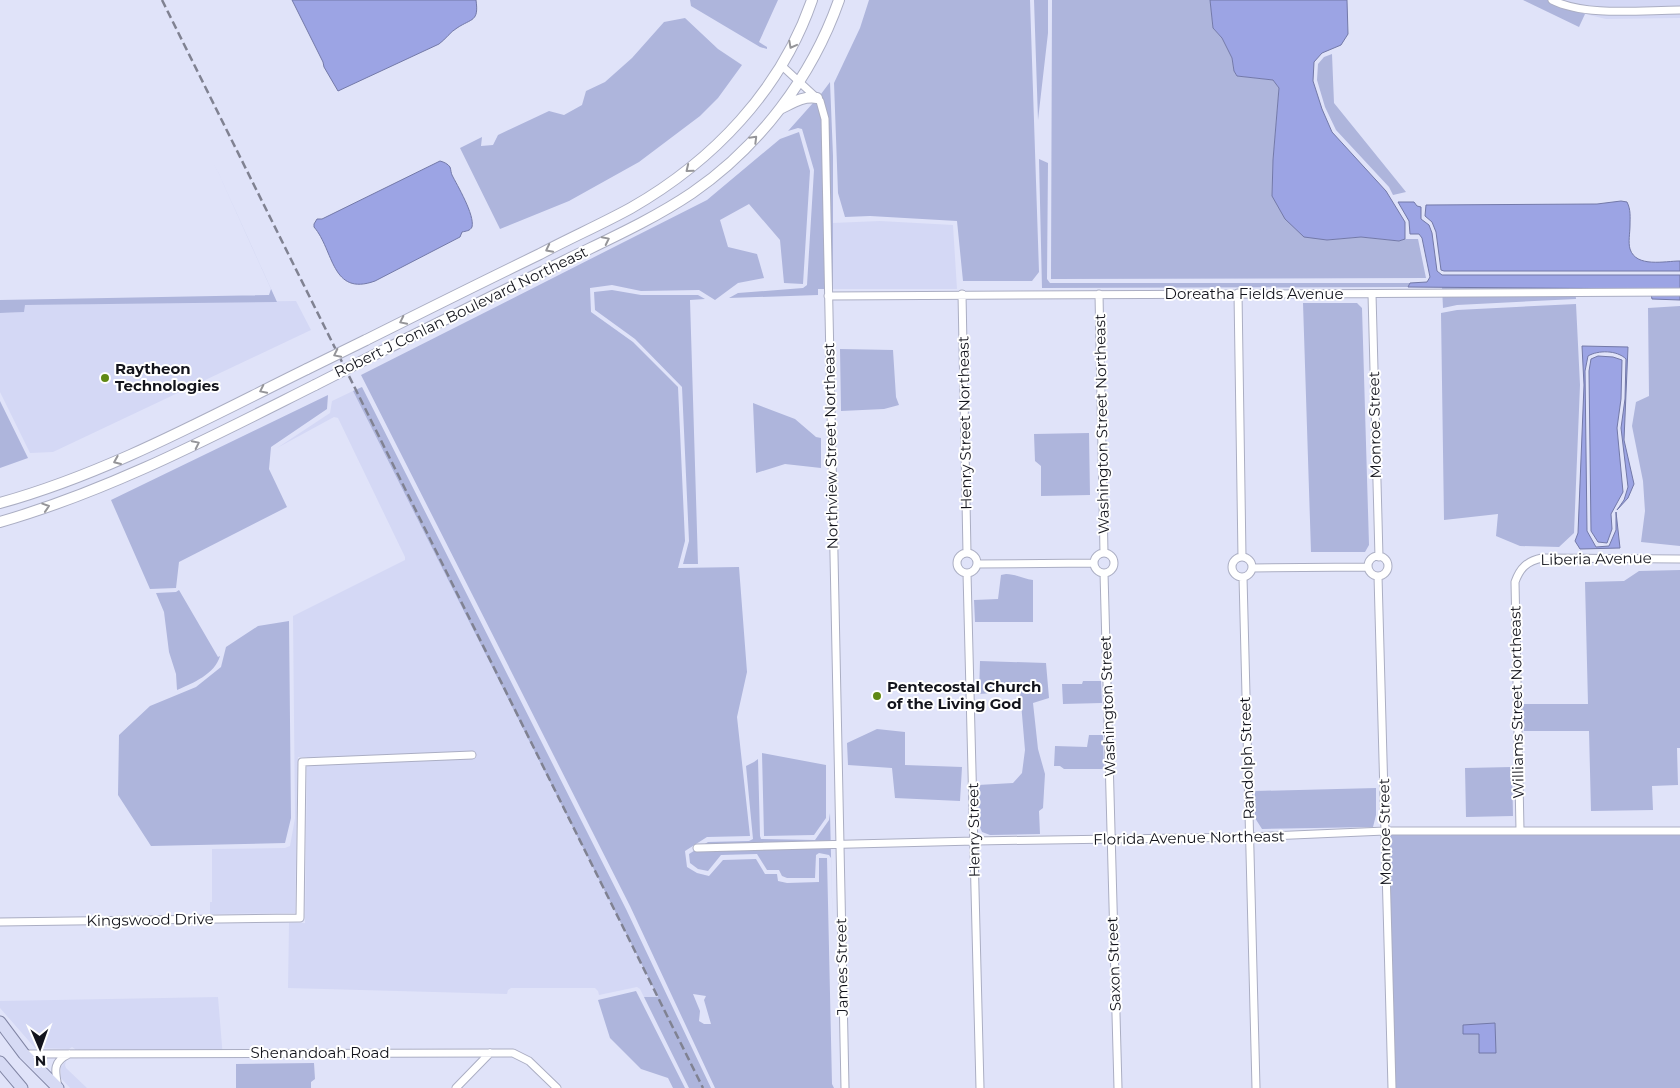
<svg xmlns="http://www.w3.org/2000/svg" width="1680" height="1088" font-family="Montserrat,sans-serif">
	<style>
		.built { fill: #d4d8f5 }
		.green { fill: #aeb5dc; fill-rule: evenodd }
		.water { fill: #9ca4e4; stroke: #7379a8 }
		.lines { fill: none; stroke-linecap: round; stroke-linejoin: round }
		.street-casing { stroke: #abaec3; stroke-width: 9 }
		.secondary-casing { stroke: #abaec3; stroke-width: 12 }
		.primary-casing { stroke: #8085a4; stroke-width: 13 }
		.street { stroke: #fff; stroke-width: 7 }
		.secondary { stroke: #fff; stroke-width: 10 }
		.primary { stroke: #d6daf4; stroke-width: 11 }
		.rail { stroke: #808292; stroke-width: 2.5; stroke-dasharray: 8 4; stroke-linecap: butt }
		.secondary-bridge-casing { stroke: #abaec3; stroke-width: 12; stroke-linecap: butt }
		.secondary-bridge { stroke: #fff; stroke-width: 10 }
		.oneway { stroke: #959599 }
		.poi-dot { fill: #608914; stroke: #fff; stroke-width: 2 }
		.labels { text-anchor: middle; stroke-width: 4; stroke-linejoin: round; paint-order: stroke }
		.street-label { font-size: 15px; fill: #13141c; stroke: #fff }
		.poi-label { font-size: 15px; font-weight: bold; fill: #13141c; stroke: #fff; text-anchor: start }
	</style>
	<rect width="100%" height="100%" fill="#e0e3f9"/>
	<!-- built -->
	<path class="built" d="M1553,0H1680V18L1606,19L1585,14Z
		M880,221L953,225L957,289H833L832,223Z
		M296,301L311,330L53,452L30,453L0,392V313L23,312L24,305Z
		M353,391L658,998L644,997L640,989L637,987L599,995L598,991L595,988H511L508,990L507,994L288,988L289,923H305L307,757H298L295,913L210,914V902H212V849L285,848L290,846L295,818L293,616L405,560V557L338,418L334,417L277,448L330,413L332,401Z
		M218,997L223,1058L76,1056L75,1049L72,1047L69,1049L35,1048L0,1008V1001Z
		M66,1061L65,1065L66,1068L87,1088H70L61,1078V1067Z"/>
	<!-- green -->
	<path class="green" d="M690,0H778L759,42L767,47V49L760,47L691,6Z
		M869,0H1030L1039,272L1032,281H963L957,221L870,216L845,217L838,193L834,83L860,28Z
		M1034,0H1048V33L1038,120Z
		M1052,0H1210L1213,28L1222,38L1232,58L1234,71L1237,76L1273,80L1279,88L1273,160L1272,196L1304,236L1327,240L1361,237L1399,241L1405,239H1418L1426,278L1051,279Z
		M1523,0H1553L1585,14L1579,27Z
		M685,18L718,49L742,65L718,98L700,116L639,162L569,201L500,229L460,148L482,137L481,146L493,145L498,135L549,111L564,115L582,105L586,91L605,82L632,58L664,22Z
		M1332,54L1334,103L1406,192L1393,195L1389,187L1336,130L1325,107L1317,80L1318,64L1324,57Z
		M830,82L833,156V289H818V295L729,298L738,293L803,288L807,285L814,170L802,129L798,128L788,131L813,103L821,104V94Z
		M799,132L810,171L803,284L784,283L780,240L749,204L720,220L728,247L757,254L764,278L738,283L715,300L699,290L641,291L612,285L590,288L591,312L633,342L678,387L685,541L678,568L739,567L747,672L737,717L750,836L707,837L685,851L687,867L697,873L709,876L723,860L756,859L765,874H777L778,881L787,883L819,882V858H827L832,1084L834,1088H715L630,906L361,375L707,200L780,139ZM693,994L706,996L704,1000L711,1024H704L699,1021L700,1011Z
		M1039,159L1048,163L1047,279L1050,283H1410L1408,287L1042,288Z
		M213,161L277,302L25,305L24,312L0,313V300L269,295L271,289Z
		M1442,287L1575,288L1576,299L1457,305L1443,308Z
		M612,290L641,295H698L705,299L690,300L698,564H683L689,541L682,387L635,339L595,310L594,292Z
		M1303,303H1357L1362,308L1369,545L1365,552H1311Z
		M1576,304L1580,385L1574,533L1559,547L1520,546L1496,536L1498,514L1444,520L1441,313L1457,310Z
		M1680,306V546L1641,542L1645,511L1643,481L1632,426L1636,402L1649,396L1648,308Z
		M840,349L893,350L896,397L899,405L884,409L841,411Z
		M362,387L626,909L711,1088H689L644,997H658L353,391Z
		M328,395L327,409L271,447L269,469L287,507L179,562L176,588L150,589L111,500Z
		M0,401L28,458L0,468Z
		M753,403L795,419L816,437L821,438V468L785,464L756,473Z
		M1089,433L1090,495L1041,496V466L1035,461L1034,434Z
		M1680,570V748H1677L1678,785L1652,786L1653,810L1591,811L1589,731H1524L1522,704H1588L1585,582L1624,581L1639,571Z
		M1006,574C1016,574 1023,579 1033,580V622H975L974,600L998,599L1001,575Z
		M179,590L218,657L220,656C215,674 193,683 177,690L176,674L169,652L164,612L156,593L176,592Z
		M289,621L291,818L285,843L151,846L118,795L119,735L150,706L196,687L221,667L226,647L258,626Z
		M980,661L1046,663L1049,698L1033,703L1038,749L1045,774L1043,808L1039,811L1040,834L990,835L982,832L979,825L978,785L1013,783L1022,773L1025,750L1020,691L979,694Z
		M1083,681H1101L1102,703L1063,704L1062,684H1082Z
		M877,729L905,732V765L962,767L960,801L895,798L892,768L848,765L847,743Z
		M1089,735H1103L1104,769H1064L1060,766H1054L1055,746L1087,747Z
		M762,753L826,765V818L814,835L764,836Z
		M758,759L760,836L761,839L815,840L829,820L830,813L833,939L831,858L829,855L819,853L816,855L815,878H787L782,876L779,870H767L757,854L721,855L708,871L698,869L690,863L689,854L708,842L749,841L753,839L746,766L754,762Z
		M1512,767L1513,816L1466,817L1465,768Z
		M1376,788V815L1373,827L1262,829L1255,818V791Z
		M1385,831H1680V1088H1392Z
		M636,991L685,1088H673L668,1078L641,1069L610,1038L598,1000Z
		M314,1063L315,1079L311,1082V1088H236V1064Z"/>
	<!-- water -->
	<path class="water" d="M292,0H476C479,22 472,18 457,28C450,32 446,39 439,44L338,91L324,67L323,62Z
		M1210,0H1347L1348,34L1341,45L1322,53L1314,62L1313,81L1322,109L1332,132L1386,191L1405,222V239L1399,241L1361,237L1327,240L1304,237L1285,219L1272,196L1273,160L1279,88L1273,80L1237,76L1234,71L1232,58L1222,38L1213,28Z
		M440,161C444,162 448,164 450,167C451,170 451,173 452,175C457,185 475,215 472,227C470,231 466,231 462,232L460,237L375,281C331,297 334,250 314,227V224L317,219H322Z
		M1621,201L1627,202C1631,210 1630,217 1630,225C1630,233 1628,242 1630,249C1636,268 1665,261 1680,261V271H1444L1441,270L1436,232L1432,222L1425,216L1426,205L1597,204Z
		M1398,202H1414L1417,206L1421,207V219L1429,225L1432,233L1437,271L1442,275H1680V300L1652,299L1650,289L1408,287L1410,283L1427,282L1430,277L1422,238L1419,234H1410L1409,221Z
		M1582,346L1628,347L1624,440L1634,484L1628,498L1617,510L1624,500L1628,487L1621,428L1625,399L1626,359C1617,350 1598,350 1588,356L1585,371L1587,531L1596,547L1609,546L1616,530V512L1620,548L1580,549L1575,541L1578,533L1584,385Z
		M1598,356L1613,357L1622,360L1621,399L1617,428L1623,492L1611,514L1612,529L1607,543L1598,542L1591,531L1589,371L1591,359Z
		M1495,1023L1496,1053H1479V1034H1463V1025Z"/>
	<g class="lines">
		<defs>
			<path id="street" d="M1552,0C1586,17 1642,10 1680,10
				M781,65L820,101L825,119L845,1088
				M1238,293L1242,557
				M962,294L967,553
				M1099,294L1104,553
				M1372,294L1379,557
				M828,296L1680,292
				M957 563a10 10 0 1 1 20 0a10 10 0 1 1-20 0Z
				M1094 563a10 10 0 1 1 20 0a10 10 0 1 1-20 0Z
				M1368 566a10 10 0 1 1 20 0a10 10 0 1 1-20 0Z
				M1232 567a10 10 0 1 1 20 0a10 10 0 1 1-20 0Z
				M977,564L1094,563
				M1252,568L1368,567
				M967,573L980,1088
				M1104,573L1118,1088
				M1378,576L1392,1088
				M1243,577L1256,1088
				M1520,830L1515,582C1520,568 1527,561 1542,558L1680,559
				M697,848L975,841L1249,837L1385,831H1680
				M0,922L300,918L302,762L472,755
				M24,1054L513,1053L529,1061L557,1088
				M58,1087C55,1071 52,1062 69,1054
				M456,1088L490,1053"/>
			<path id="secondary" d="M782,108C794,102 803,96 817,98
				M366,340C424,311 482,282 540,254C570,238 602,224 631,208C713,161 781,90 812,0
				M374,355C434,325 494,295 554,266C600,243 649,222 692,193C759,147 812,77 839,0
				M0,503C108,473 207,418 307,369
				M0,522C111,490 213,436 315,385"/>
			<path id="primary" d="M0,1022L24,1054L58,1088
				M0,1062L22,1088"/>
		</defs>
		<!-- street casing -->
		<use href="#street" class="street-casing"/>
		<!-- secondary casing -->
		<use href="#secondary" class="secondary-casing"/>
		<!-- primary casing -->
		<use href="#primary" class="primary-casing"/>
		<!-- street -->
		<use href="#street" class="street"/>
		<!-- secondary -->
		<use href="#secondary" class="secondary"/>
		<!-- primary -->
		<use href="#primary" class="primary"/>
		<!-- rail -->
		<path class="rail" d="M162,0L703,1088"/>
		<defs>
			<path id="secondary-bridge" d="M307,369L366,340
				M315,385L374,355"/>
		</defs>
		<!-- secondary-bridge casing -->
		<use href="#secondary-bridge" class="secondary-bridge-casing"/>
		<!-- secondary-bridge -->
		<use href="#secondary-bridge" class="secondary-bridge"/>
	</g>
	<!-- one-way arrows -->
	<defs><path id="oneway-chevron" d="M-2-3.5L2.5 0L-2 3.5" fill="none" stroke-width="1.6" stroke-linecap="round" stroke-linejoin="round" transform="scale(1.25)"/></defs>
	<g class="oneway">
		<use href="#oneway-chevron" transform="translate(792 45) rotate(118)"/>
		<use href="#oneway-chevron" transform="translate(754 139) rotate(-45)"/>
		<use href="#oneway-chevron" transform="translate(689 169) rotate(141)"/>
		<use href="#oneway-chevron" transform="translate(606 240) rotate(-26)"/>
		<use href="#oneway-chevron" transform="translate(549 249) rotate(153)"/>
		<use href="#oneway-chevron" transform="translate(403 321) rotate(154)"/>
		<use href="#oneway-chevron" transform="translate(337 354) rotate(154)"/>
		<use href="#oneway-chevron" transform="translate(263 390) rotate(154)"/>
		<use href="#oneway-chevron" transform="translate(196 444) rotate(-26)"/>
		<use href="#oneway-chevron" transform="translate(117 461) rotate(157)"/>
		<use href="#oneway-chevron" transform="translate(46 507) rotate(-18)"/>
	</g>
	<!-- markers -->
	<g class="poi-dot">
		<circle cx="105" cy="378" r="5"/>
		<circle cx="877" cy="696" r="5"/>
	</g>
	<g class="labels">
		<!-- street labels -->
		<g class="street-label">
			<text x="1254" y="299">Doreatha Fields Avenue</text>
			<text transform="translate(461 312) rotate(-26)" y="5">Robert J Conlan Boulevard Northeast</text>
			<text transform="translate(965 423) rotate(-91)" y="5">Henry Street Northeast</text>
			<text transform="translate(1102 424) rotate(-91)" y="5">Washington Street Northeast</text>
			<text transform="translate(1375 425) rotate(-91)" y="5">Monroe Street</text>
			<text transform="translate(831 446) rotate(-91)" y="5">Northview Street Northeast</text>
			<text transform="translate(1596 559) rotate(-1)" y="5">Liberia Avenue</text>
			<text transform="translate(1517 702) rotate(-91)" y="5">Williams Street Northeast</text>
			<text transform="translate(1108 706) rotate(-92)" y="5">Washington Street</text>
			<text transform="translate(1247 758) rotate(-92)" y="5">Randolph Street</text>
			<text transform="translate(974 830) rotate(-91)" y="5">Henry Street</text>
			<text transform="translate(1385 832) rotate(-91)" y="5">Monroe Street</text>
			<text transform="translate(1189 838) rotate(-1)" y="5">Florida Avenue Northeast</text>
			<text transform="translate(150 920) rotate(-1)" y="5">Kingswood Drive</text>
			<text transform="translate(1114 964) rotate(-92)" y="5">Saxon Street</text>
			<text transform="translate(842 967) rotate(-91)" y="5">James Street</text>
			<text x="320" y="1058">Shenandoah Road</text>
		</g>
		<!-- poi labels -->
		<g class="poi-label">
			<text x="115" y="374">Raytheon<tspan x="115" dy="17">Technologies</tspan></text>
			<text x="887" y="692">Pentecostal Church<tspan x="887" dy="17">of the Living God</tspan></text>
		</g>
	</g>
	<!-- north arrow -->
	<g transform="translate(40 1048) rotate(178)" stroke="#ffffff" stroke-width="4" paint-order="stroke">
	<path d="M0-4L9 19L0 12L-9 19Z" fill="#13141c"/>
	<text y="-8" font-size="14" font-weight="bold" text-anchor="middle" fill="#13141c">N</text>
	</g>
</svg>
